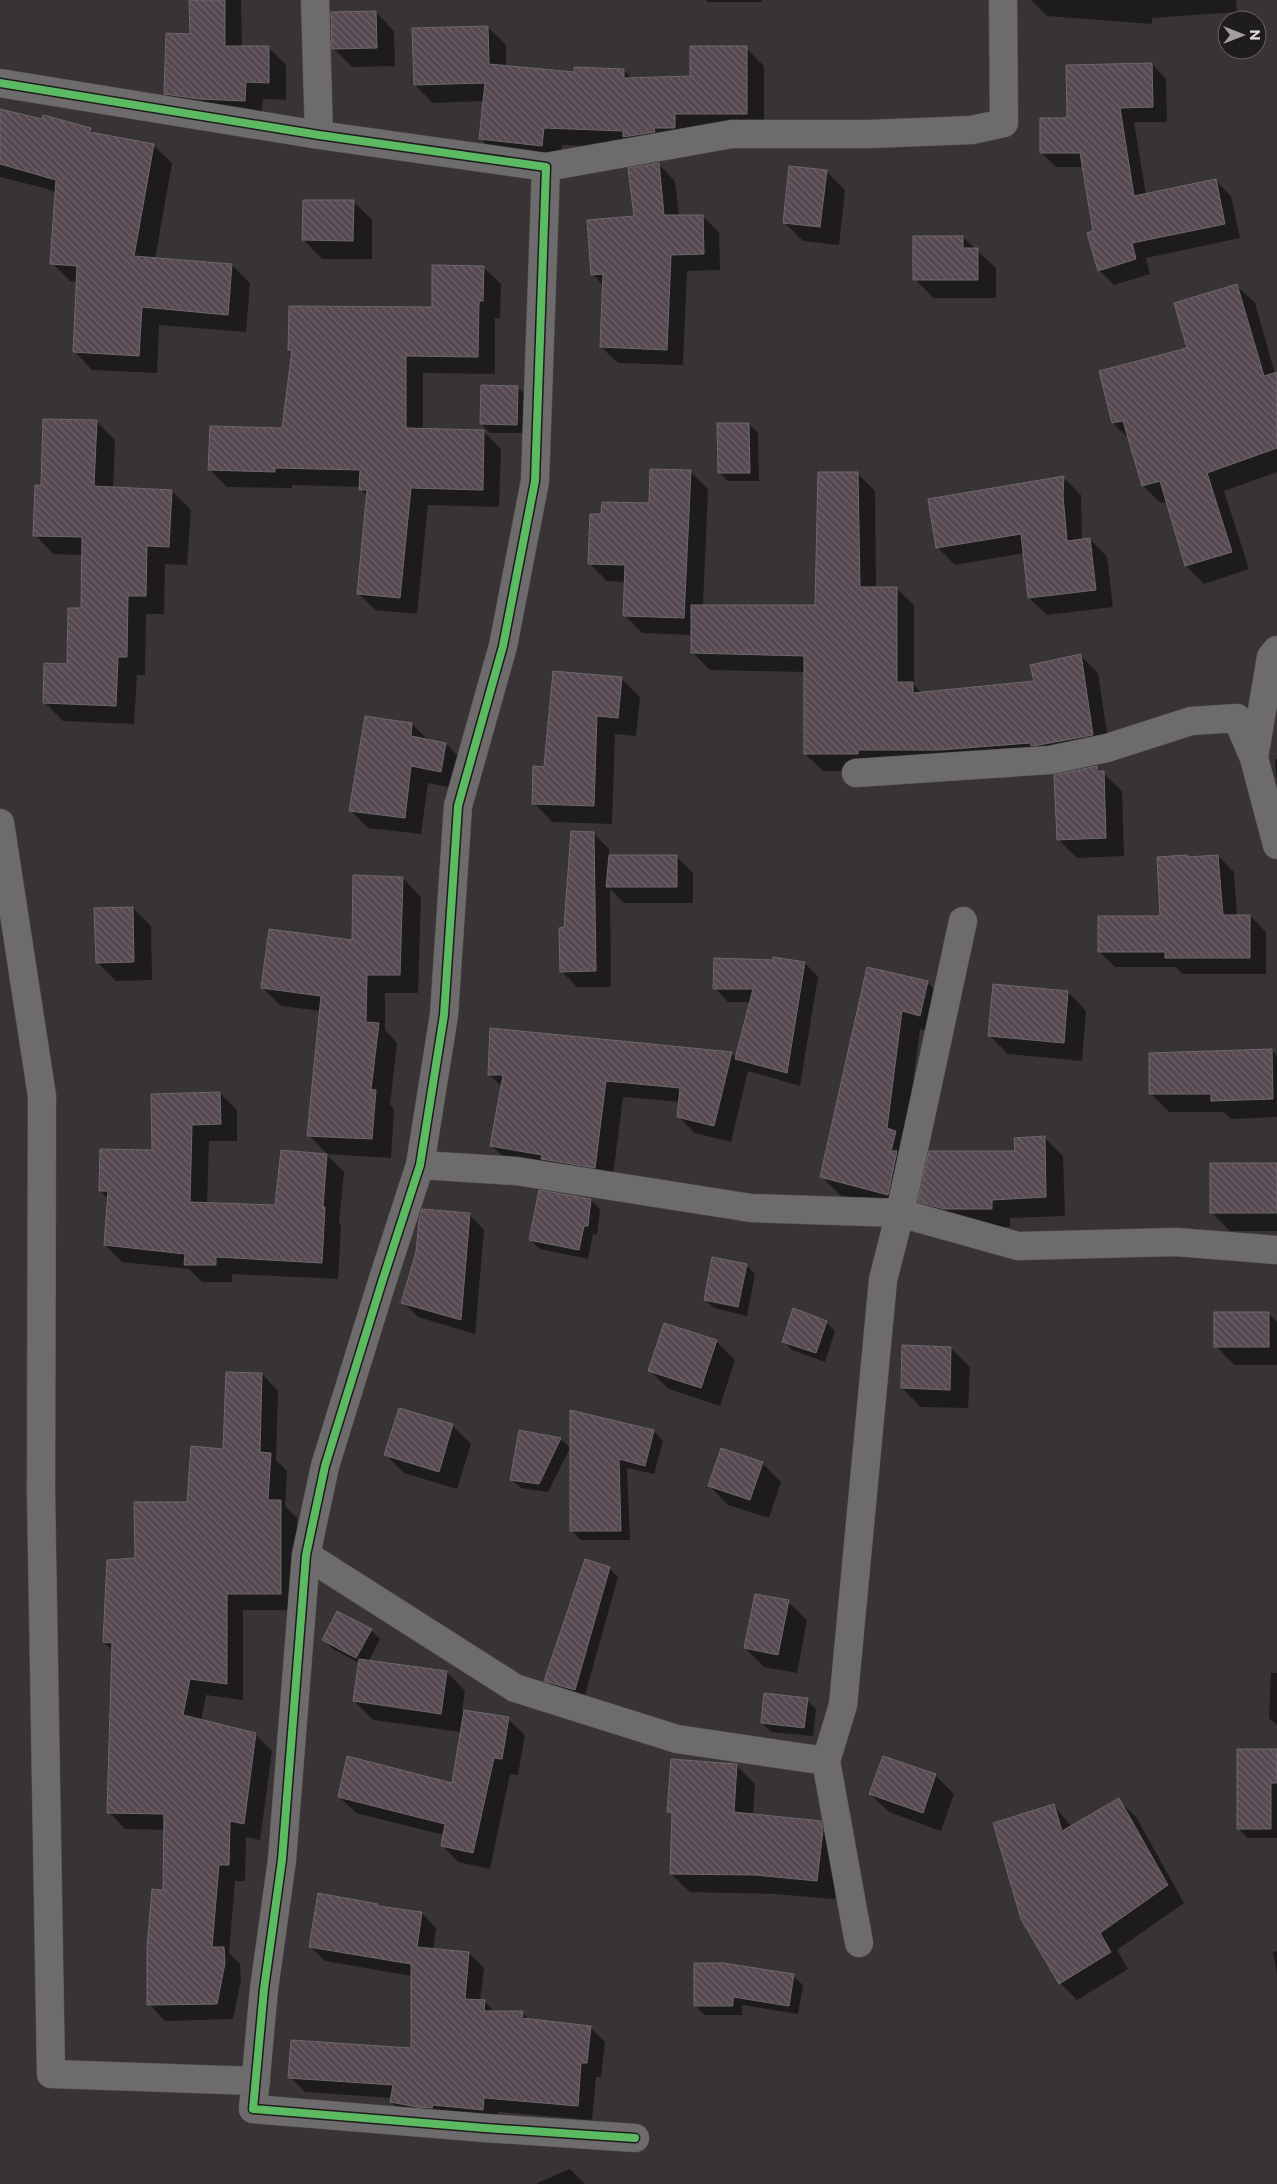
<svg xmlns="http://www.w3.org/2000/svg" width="1277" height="2184" font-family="Montserrat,sans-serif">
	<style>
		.shadow { fill: #0007 }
		.building { fill: url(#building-back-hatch); stroke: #6c686a }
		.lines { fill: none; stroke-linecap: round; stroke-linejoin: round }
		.minor-casing { stroke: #555254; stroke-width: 29 }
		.minor { stroke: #6e6b6c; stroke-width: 28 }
		.cycleway-casing { stroke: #1f1c1d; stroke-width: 11 }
		.cycleway { stroke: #5cba63; stroke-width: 8 }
	</style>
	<defs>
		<pattern id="building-back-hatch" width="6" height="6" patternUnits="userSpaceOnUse" patternTransform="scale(1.25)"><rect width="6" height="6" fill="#574951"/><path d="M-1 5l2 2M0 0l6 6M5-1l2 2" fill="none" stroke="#6f6269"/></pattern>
	</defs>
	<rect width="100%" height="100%" fill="#383436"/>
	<!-- shadow -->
	<path class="shadow" d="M191,0H241L242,48H269L286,65V100L263,99L261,118L182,110L165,93L191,35Z
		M706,0H762V2H708Z
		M1031,0H1236L1237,12L1152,18V24L1047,16Z
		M376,12L394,31L395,66L352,67L333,48Z
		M488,27L506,45V67L575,73L624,70L632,79L691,77L746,48L764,66V131L636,148L562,145L560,164L499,157L481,139L484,101L433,103L415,85Z
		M1152,64L1166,79L1167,122H1134L1146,195L1216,181L1231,196L1240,238L1146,258L1150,274L1114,285L1099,270L1084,167H1056L1041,152L1068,120Z
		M0,111L90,129L97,135L153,145L172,163L155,259L232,265L250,283L246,332L159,325L157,373L92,370L74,351L77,282L70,281L52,263L57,193L44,188L0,177Z
		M658,164L675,181L679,216H702L719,232L720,270L687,271L683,365L618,363L601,347L604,286L592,274L635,217Z
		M826,171L845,190L839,245L803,241L784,222Z
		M354,202L372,220V259H322L304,240Z
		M963,237L996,268V298H933L915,279Z
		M483,267L501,284L500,318H495V374L423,373V430L483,431L501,449L499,507L428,505L417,614L375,610L358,593L368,497L361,490V487L292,485V488L227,487L210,470L283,429L293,352L290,349L433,308Z
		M1237,286L1255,303L1277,381V472L1224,491L1249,569L1204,584L1186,566L1167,502L1161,503L1143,486L1129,439L1113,423L1100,372L1188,349Z
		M517,387L527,396L526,433H490L481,424Z
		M96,421L115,440L113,488L172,491L191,510L187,565L165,564L164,614H146L145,675H137L134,724L63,721L44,702L69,665L82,609L83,555L53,554L35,535L42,487Z
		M749,424L758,433L759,481H728L719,472Z
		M690,471L708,489L703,606H816L857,473L875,491L876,588H896L914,605V685L922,693L1035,682L1080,655L1098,673L1110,752L875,771H823L805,754V672L710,670L692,652V635L642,633L624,615L625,582L607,581L589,563L602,515L651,505Z
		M1064,478L1081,495L1082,540L1090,539L1107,557L1113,607L1047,615L1029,598L1024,553L955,565L937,547Z
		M621,678L640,697L636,736L615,734L612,824L552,822L534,803L545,768Z
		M412,724L428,740L446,744L463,761L458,789L428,783L421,834L368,828L351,811Z
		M1275,759H1277V779L1276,776Z
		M1097,767L1122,791L1124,856L1077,858L1058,839Z
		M593,833L609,849V856H676L693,873V903H624L610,889L611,987H577L561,971L565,929Z
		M1218,856L1234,872L1237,916H1250L1266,932V974H1182L1176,967H1115L1099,951L1162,917Z
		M403,878L421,897L418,993H385V1030L397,1043L390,1105L394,1109L391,1158L327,1154L309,1135L321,1011L281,1006L262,987L353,942Z
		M133,908L151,926L152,980L116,981L97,962Z
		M805,963L818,977L800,1086L748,1071L731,1142L695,1133L678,1116L680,1102L623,1097L612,1184L508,1162L491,1145L502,1087L489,1074L731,1053L737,1058L751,1002H728L715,988Z
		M868,968L927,982L946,1001L938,1034L920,1029L905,1142L906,1212L840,1195L821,1176Z
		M1068,992L1086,1011L1082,1061L1008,1054L989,1035Z
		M1272,1050L1277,1056V1117L1231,1119L1224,1112H1169L1150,1093Z
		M220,1093L237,1110V1141H209L207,1204L277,1206L327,1155L344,1172L339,1224L341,1225L338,1279L232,1274V1282H202L189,1269L122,1262L105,1245L109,1199L100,1191L153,1151Z
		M1045,1138L1063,1156L1065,1216L1010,1218V1227H964L938,1220L920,1202Z
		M1277,1165V1231H1230L1211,1212Z
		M591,1200L600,1209L597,1235L593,1234L588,1259L540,1249L530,1240Z
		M470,1215L484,1230L475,1334L418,1317L403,1302Z
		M746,1265L755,1274L747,1316L714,1308L705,1299Z
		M1268,1313L1277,1322V1365H1234L1216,1346Z
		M826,1322L835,1331L825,1362L792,1350L783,1341Z
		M716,1341L735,1360L720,1406L669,1389L650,1371Z
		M951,1348L970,1367L968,1408L921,1407L902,1388Z
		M262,1374L278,1391L276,1460L287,1471L285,1506L297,1518V1610H243V1700L206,1695L201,1721L255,1734L272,1751L260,1840L246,1837L245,1881H235L229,1953L240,1964L241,1980L233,2019L165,2021L149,2004L164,1892L165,1830L125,1829L109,1812L113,1651L104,1642L136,1559L188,1503L224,1450Z
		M572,1411L654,1431L663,1441L654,1474L627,1468L630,1540H581L572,1531Z
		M452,1425L471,1444L457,1489L404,1473L386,1455Z
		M520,1431L561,1439L570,1448L548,1492L521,1488L511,1479Z
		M762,1463L781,1482L769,1518L728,1505L710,1486Z
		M609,1568L618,1577L584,1699L554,1689L545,1680Z
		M788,1602L807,1620L797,1673L764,1667L745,1648Z
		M371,1630L380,1639L368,1662L447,1672L465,1691L462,1711L508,1719L525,1735L518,1775L510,1774L490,1869L458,1862L442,1845L444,1835L356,1813L339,1797L453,1784L461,1732L373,1720L354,1701L359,1663L333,1649L323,1640Z
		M1271,1673H1277V1725L1269,1718Z
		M807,1700L816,1709L813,1736L771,1732L762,1723Z
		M1277,1751V1838H1248L1239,1829Z
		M736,1765L755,1784L753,1815L820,1822L839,1841L841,1849L835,1899L775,1894L690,1892L671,1874L673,1816L669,1812Z
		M935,1775L954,1794L941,1831L889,1812L870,1794Z
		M1118,1800L1136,1817L1184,1903L1117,1950L1128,1969L1077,2000L1060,1983L1054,1806L1072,1827Z
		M378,1905L380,1908L422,1913L436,1928L433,1950L469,1953L484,1968L480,2001L485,2002L496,2013H522L530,2020L590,2027L605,2042L601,2077H596L592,2120L498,2112L497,2124L406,2116L391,2102L392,2098L305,2092L290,2077L412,2050V1976L325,1961L310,1946Z
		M1277,1951V1974L1273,1952Z
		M793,1976L803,1985L798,2014L742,2005V2015H704L695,2005Z
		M570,2169L585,2184H538L537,2183Z"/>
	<!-- building -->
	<path class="building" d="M189,0H225V46H269V83L246,82L245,101L198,99L164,94L166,33L190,34Z
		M376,11L377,48L332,49L331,12Z
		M488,26L489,64L574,72V67L624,69V78L690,76V46H747V114H675V128H654L655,132L623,137V131L544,128L542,146L479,139L485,83L414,85L412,28Z
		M1152,63L1153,107L1120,108L1134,196L1216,179L1225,224L1132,243L1136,259L1098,271L1087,233L1093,231L1080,153H1040V118H1067L1066,65Z
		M0,109L42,119L43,115L91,128L90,132L154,144L134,256L232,264L228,315L142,307L139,356L73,352L77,266L50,264L56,180L0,164Z
		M659,163L664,215H703L704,254L671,255L667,350L600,347L603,274L591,275L587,220L634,216L628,168Z
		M789,166L827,170L820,227L783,223Z
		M303,200H354L353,241L302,240Z
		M913,236H963V248H978V280H913Z
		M432,265L484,266L483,301H479L478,357L406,356V428L484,430L483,490L411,488L400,598L357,594L367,490H359L360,470L275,468V472L208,470L210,426L282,428L292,350H288L289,306L432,307Z
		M1237,284L1264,376L1277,372V448L1207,473L1232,552L1185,566L1160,481L1142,486L1123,421L1112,423L1099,371L1187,348L1174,303Z
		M481,385L518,386L517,425L480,424Z
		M43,419L97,420L94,486L172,490L169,547L147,546L146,596H128L127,657H118L116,706L43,703L44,663L67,664L68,608H81L82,537L33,536L35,485H41Z
		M717,423H749L750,473H718Z
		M650,469L691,470L684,618L623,616L625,565L588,564L590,514H601L602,502L649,503Z
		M818,472H858L860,587H897V682H913V693L1034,681L1030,665L1081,654L1093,735L1039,745L1031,746L1030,743L940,750H858V754H804V656L691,653V605H815Z
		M1064,476L1063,495L1067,541L1090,538L1096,590L1028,598L1021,534L936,548L928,499Z
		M553,671L622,677L618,718L597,716L594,806L532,804L533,766L544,767Z
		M365,716L412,723L411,736L446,743L441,772L411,766L405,818L349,811Z
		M1097,766L1098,771H1104L1106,838L1057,840L1054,775Z
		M571,831L594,832L596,971L560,972L559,928L564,927Z
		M609,855H677V887H606Z
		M1187,855V857L1218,855L1223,915H1250V958H1165V952H1098V916H1160L1157,857Z
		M353,875L403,877L400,975H367L366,1022L379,1023L371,1089L376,1090L372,1139L307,1136L321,996L261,988L269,929L352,940Z
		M133,907L134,962L96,963L94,908Z
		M773,957L805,962L787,1073L735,1059L753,989H713L714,958L773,960Z
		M867,967L928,981L920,1016L902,1011L887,1128L896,1131L891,1151H897L888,1195L820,1177Z
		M993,984L1068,991L1064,1043L988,1036Z
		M490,1028L732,1052L714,1126L677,1117L680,1088L606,1081L595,1168L541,1159L542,1155L490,1146L503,1075H488Z
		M1272,1049L1273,1099L1211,1101V1094H1149V1053Z
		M220,1092L221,1124L192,1125L190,1202L275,1205L281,1150L327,1154L323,1207H325L322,1263L216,1257V1265H184L185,1254L104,1245L108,1191H99L100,1149L152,1150L151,1094Z
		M1045,1136L1046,1197L992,1200V1209H944L918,1202L929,1151H1015L1014,1138Z
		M1210,1163H1277V1213H1210Z
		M539,1190L591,1199L588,1226H584L579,1250L529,1240Z
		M422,1209L470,1213L461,1320L401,1303L416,1252L419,1220Z
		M712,1257L747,1264L738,1307L704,1300Z
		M793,1308L827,1321L816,1353L782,1342Z
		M1214,1312H1269V1347H1214Z
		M664,1323L717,1340L701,1388L648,1371Z
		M902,1345L951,1347L950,1390L901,1388Z
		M226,1372L262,1373L260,1452L271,1453L268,1500H281V1594H227V1684L190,1679L183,1715L256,1733L244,1824L230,1821L229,1865H219L212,1947H224L225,1963L217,2004L147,2005V1947L152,1889L163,1890L164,1814L107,1813L112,1643L103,1642L107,1560L135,1558L134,1502H187L191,1446L223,1449Z
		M399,1408L453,1424L439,1472L384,1455Z
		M570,1410L654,1430L645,1466L619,1459L621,1531H570Z
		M519,1430L561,1438L539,1484L510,1480Z
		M721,1448L763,1462L750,1500L708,1486Z
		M585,1559L610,1567L575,1690L544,1681Z
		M755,1594L789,1600L778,1655L744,1648Z
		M337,1611L372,1629L356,1658L322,1640Z
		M359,1659L447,1671L441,1714L353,1701Z
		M764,1693L808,1698L804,1728L761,1723Z
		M464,1710L509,1717L502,1759L494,1758L473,1853L441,1846L445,1824L338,1797L347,1756L452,1783Z
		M1237,1749H1277V1783H1271V1829H1237Z
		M883,1756L936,1774L923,1813L869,1794Z
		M671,1759L737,1764L734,1812L821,1821L823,1830L817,1881L755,1875L670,1874L672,1813L667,1812Z
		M1119,1798L1168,1885L1100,1933L1111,1952L1059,1984L1021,1919L993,1823L1054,1804L1062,1831Z
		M318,1893L378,1904V1906L422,1912L417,1947L469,1952L465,1999L485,2000L484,2011H523L522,2018L591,2026L587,2063H581L578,2106L484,2098L483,2110L433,2105L432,2108L417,2107L390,2102L393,2085L288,2078L291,2040L411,2048V1964L309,1947Z
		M694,1963H723L794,1974L789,2006L733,1997V2006H694Z"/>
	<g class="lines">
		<defs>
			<path id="minor" d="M315,0L319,135
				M0,83L319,135L546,167L535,481L503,646L458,806L444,1015L420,1165L382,1282L325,1466L306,1555L282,1860L264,1989L253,2109L485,2128L635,2138
				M546,167L732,134H870L972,130L1004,123L1003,0
				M1277,650L1271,657L1254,758L1277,845
				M856,773L1050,760L1107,748L1191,721L1237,718L1254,758
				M0,823L42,1096L41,1491L51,2074L256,2081
				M420,1165L516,1171L751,1208L900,1213L1018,1246L1176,1242L1277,1250
				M306,1555L515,1688L677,1739L826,1761
				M859,1943L826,1761L843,1705L883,1280L900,1213L963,921"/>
		</defs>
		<!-- minor casing -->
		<use href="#minor" class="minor-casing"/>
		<!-- minor -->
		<use href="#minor" class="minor"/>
		<defs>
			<path id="cycleway" d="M0,83L319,135L546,167L535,481L503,646L458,806L444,1015L420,1165L382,1282L325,1466L306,1555L282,1860L264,1989L253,2109L485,2128L635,2138"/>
		</defs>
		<!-- cycleway casing -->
		<use href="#cycleway" class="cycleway-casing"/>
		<!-- cycleway -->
		<use href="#cycleway" class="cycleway"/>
	</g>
	<!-- north arrow -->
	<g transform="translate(1242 35) rotate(90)"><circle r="24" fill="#1f1c1d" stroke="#6b6769"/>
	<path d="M0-4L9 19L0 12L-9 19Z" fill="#a39fa1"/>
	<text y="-8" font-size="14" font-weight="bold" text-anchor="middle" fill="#ddd8da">N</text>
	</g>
</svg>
